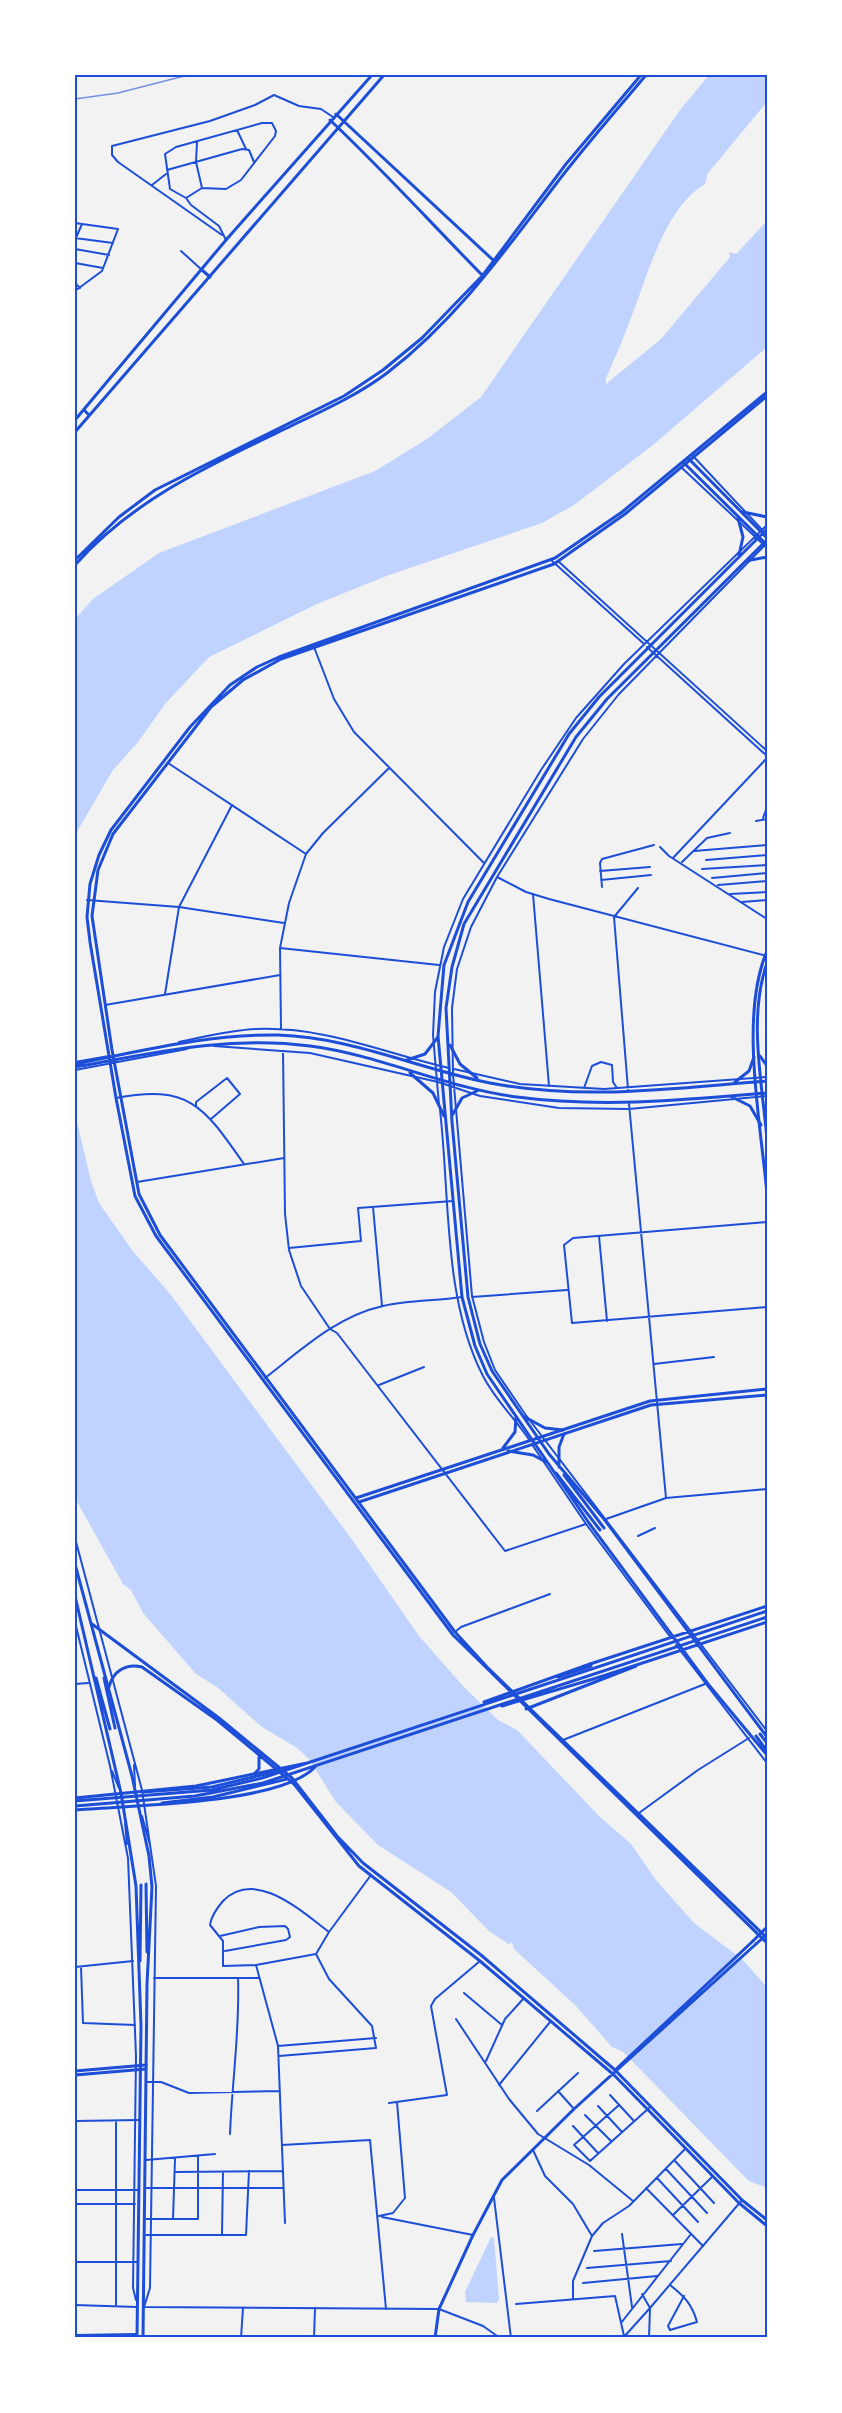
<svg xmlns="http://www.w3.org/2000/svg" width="842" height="2413" font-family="'Libre Baskerville',serif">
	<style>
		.water { fill: #bfd3fe }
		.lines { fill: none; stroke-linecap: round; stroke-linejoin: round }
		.minor { stroke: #1d4ed8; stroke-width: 2 }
		.tertiary { stroke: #1d4ed8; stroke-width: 2 }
		.secondary { stroke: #1d4ed8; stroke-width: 3 }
		.primary { stroke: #1d4ed8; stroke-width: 3 }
		.trunk { stroke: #1d4ed8; stroke-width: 3 }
		.rail { stroke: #7290e2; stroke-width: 1.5 }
		.neatline { fill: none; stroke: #1d4ed8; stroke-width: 2 }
	</style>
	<rect width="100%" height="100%" fill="#f2f2f2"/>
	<!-- water -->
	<path class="water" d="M709,75H767V102L708,173L705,184C663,209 647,279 629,323C622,342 614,360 606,378V384L661,339L730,257L729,252L736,254L767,221V347L653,445L574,505L542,523L389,575L317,604L209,657L165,704L138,742L113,770L75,835V619L93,599L159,553L375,471L427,439L481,397L680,110Z
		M75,1113L91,1181L99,1203L132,1250L171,1295L353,1541L419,1636L463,1686L498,1720L517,1730L601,1818L631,1844L656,1880L694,1923L743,1960L767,1987V2188L749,2181L737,2169L633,2062L623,2052L612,2047L575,2005L514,1949L512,1942L509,1944L490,1932L451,1892L378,1845L336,1802L309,1759L297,1748L262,1727L217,1687L196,1674L143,1613L131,1590L123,1584L75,1498Z
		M491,2237L494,2238L499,2299L497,2303L466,2302L465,2292Z"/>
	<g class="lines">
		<!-- minor -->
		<path class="minor" d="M237,130L246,149
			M197,142L196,162L202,188
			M167,170L242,149L249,150L254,162
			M152,185L166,174
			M186,198L202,188L226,189L241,180L275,136L276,131L272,123H262L176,147L165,154L170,189L186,198L191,205L219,226L226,240
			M75,223L118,229L102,271L75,291
			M222,235L118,162L112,155V146L210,121L255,105L274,95L299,106L321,109L333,117
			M75,238L113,243
			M75,240L82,224
			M75,249L109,255
			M181,251L202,270
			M75,263L103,268
			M75,283L80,288
			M763,818L767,807
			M756,821L767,819
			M694,851L767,845
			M706,860L767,855
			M682,862L707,838L730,833
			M702,869L767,865
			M600,871L650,867
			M712,878L767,873
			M601,880L651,875
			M718,885L767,881
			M602,887L600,863L602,859L654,845
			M533,894L549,1086
			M730,894L767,892
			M742,902L767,900
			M584,1088L592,1066L601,1062L612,1065L613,1082L617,1088
			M116,1098C190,1084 204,1107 244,1164
			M196,1106V1102L227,1078L240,1094L211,1119
			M373,1207L382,1306
			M599,1236L607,1321
			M289,1248L361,1241L358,1208L453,1201
			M330,1329L337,1333L505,1551L586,1524
			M654,1364L714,1357
			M379,1385L424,1367
			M606,1519L666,1498L767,1489
			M638,1536L655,1528
			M455,1632L461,1627L550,1594
			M563,1740L705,1684
			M639,1813L698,1770L749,1738
			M220,1936L259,1927L285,1926L288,1929L290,1937L286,1940L225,1951
			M256,1965L223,1966V1941L210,1925C211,1916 217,1908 223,1901C255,1868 301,1911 329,1932
			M75,1967L133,1961
			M81,1967L83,2023L135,2025
			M154,1978H258
			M464,1993L502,2025
			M456,2019L509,2099L538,2134L589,2165L633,2201
			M278,2046L376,2038
			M279,2056L376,2048L372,2026L329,1979L316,1954L329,1932L371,1875
			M486,2061L505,2019L524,1998
			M147,2082H161L189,2093L280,2091
			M499,2085L550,2022
			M558,2091L574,2109
			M610,2095L634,2121
			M389,2103L447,2095L431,2006L435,1999L480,1961
			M619,2105L574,2145L590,2161L649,2108
			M598,2106L622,2132
			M537,2111L578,2073
			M585,2115L611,2141
			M75,2121L140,2120
			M116,2121V2305
			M573,2126L598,2153
			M230,2134C232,2081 240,2031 238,1978
			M282,2145L370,2140L386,2309
			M533,2150L545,2176L573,2204L592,2236L573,2281V2299
			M146,2160L215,2154
			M675,2161L714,2203
			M666,2169L707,2213
			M175,2172L283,2171
			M657,2178L698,2222
			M146,2188H283
			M646,2188L703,2246
			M75,2190H138
			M494,2198L511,2338
			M75,2204H135
			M673,2215L713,2176
			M379,2216L393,2213L405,2198L397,2102
			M382,2217L473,2235
			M146,2219H198V2156
			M173,2219L175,2159
			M285,2223L278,2046L256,1965L316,1954
			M622,2234L632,2307
			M146,2235H246L249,2171
			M222,2235L223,2172
			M592,2236L603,2223L629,2206L685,2149
			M594,2251L682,2244
			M75,2262H138
			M587,2268L671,2261
			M583,2283L657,2276
			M670,2285C684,2296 692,2304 697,2322L670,2330L668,2326L684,2296
			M516,2304L615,2296L624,2336
			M621,2323L691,2234
			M75,2335L136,2334
			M241,2338L243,2308
			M314,2338L315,2308
			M623,2338L650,2308L642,2294"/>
		<!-- tertiary -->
		<path class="tertiary" d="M693,456L767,535
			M681,467L767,548
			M766,544L619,694L583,739L497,877L471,927L457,969L452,1008L453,1074L472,1296L484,1342L495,1370L525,1414L767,1731
			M551,560L643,643
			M558,561L767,751
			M314,647L334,699L354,732L484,863
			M647,647L767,756
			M168,763L306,854
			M660,847L669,856L767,919
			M673,858L767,758
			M497,877L526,892L549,899L767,956
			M87,900L179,907L284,923
			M280,948L439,965
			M165,994L179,907L232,805
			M105,1005L280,975
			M281,1028L280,948L289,903L306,854L323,833L389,768
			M179,1042C204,1037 230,1030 256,1029C324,1026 384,1053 449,1068
			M214,1046L310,1053L438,1082L480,1096L559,1108L629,1109L767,1096
			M283,1051L285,1214L289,1250L301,1286L330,1329
			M75,1062L109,1056
			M454,1069L520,1084L604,1089L767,1077
			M75,1070L187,1049
			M628,1089L614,917L638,888
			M629,1104L666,1498
			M439,1105L433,1035L435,992L444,947L463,899L541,770L576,718L624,664L767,525
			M440,1110C450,1196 443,1296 482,1374C494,1399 515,1418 530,1441
			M137,1182L284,1158
			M767,1222L573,1238L564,1245L572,1323L767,1307
			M472,1297L567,1290
			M265,1378C301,1350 337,1316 383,1306C409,1300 436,1301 462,1297
			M533,1446L586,1524L671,1638
			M75,1538L142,1790L156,1886L150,2288L144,2307L439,2309L483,2326L500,2338
			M75,1622L110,1766L128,1858L136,2056L133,2288L136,2300
			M676,1645L767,1763
			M75,1684L88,1683
			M134,1765L135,1786
			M112,1771L119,1788
			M142,1816L150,1845
			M125,1823L127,1844
			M75,2305L137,2307
			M649,2338L650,2308L742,2200"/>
		<!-- secondary -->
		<path class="secondary" d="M336,114L493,260
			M330,120C383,170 431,223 482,275
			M767,392L622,512L555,558L279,657L257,667L230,685L190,727L111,830L99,855L90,884L87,917L90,942L116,1098L135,1196L156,1236L453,1635L767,1943
			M767,396L625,514L554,564L281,659L243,680L211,707L113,834L98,870L92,916L112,1050L139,1194L160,1235L455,1632L487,1667L767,1938
			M75,560L119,517L155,490L344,396L383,370L422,338L483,275L566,164L641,75
			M75,565C133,499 214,463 291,426C324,410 358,395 387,373C456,320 504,252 556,184C585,146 616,111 646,75
			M767,951C739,1016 761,1124 767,1194
			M767,963C748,1017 762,1082 767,1139
			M356,1498L650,1401L767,1389
			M359,1502L651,1405L767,1395
			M92,1624L219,1718L292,1778L337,1836L363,1863L481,1955L615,2070L742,2200L767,2220
			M109,1687C113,1671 126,1663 142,1667L217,1720L294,1784L359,1866L480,1961L614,2075L739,2203L767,2226
			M255,1773L259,1769V1757
			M143,1792L212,1787L278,1771
			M162,1803L213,1797L287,1779
			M615,2070L753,1941
			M75,2071L146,2065
			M75,2075L146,2069
			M435,2338L439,2309L473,2235L502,2180L574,2109L756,1944"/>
		<!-- primary -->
		<path class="primary" d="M75,420L226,240L372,75
			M75,432L384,75
			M688,458L767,538
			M683,462L767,545
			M743,512L767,517
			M738,518L743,537L739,555
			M767,529L599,697L569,734L468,902L444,965L438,1036L462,1297L475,1346L487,1374L589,1523L708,1684L767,1755
			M767,540L607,699L576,737L464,924L452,967L446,1008L452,1122L468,1297L480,1344L492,1371L549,1454L604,1519L767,1737
			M746,561L767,557
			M450,1045L460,1064L477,1078
			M760,1056L767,1066
			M407,1060L425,1054L438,1037
			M75,1064C142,1051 209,1034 278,1035C351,1037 419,1069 490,1083C584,1101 673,1088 767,1081
			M75,1067C153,1053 230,1035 310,1046C380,1055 446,1088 517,1097C601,1108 684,1100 767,1093
			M410,1073L433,1093L444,1116
			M735,1082L749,1071L754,1057
			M732,1097L750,1106L761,1125
			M453,1114L462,1098L477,1091
			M766,1125L767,1113
			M523,1416L545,1428L563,1430
			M503,1448L515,1432L516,1417
			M508,1451L533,1455L546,1462
			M559,1467V1447L564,1434
			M556,1473L600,1530
			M564,1475L604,1528
			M75,1564L132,1776L149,1856L152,1887L147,1984L143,2338
			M75,1596L121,1793L136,1886L141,2026L137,2338
			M590,1664L767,1606
			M558,1677L591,1666
			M600,1677L767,1622
			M96,1678L110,1729
			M104,1678L115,1728
			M526,1709L636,1666
			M760,1734L767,1743
			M756,1736L767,1751
			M146,1884L147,1952
			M753,1941L767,1927
			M756,1944L767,1934
			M140,1961L141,1885"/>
		<!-- trunk -->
		<path class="trunk" d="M202,270L210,277
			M84,410L89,415
			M484,1702L590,1664
			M502,1706L600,1677
			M75,1798L196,1786L307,1763
			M75,1801L212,1790L262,1778L767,1611
			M75,1806L195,1796L263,1783L767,1617
			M75,1810C128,1805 279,1805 315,1767"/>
		<!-- rail -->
		<path class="rail" d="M75,99L118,93L188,75"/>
	</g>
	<!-- border -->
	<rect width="842" height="2413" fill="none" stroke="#ffffff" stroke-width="153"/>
	<rect x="76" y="76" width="690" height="2260" class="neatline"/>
</svg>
